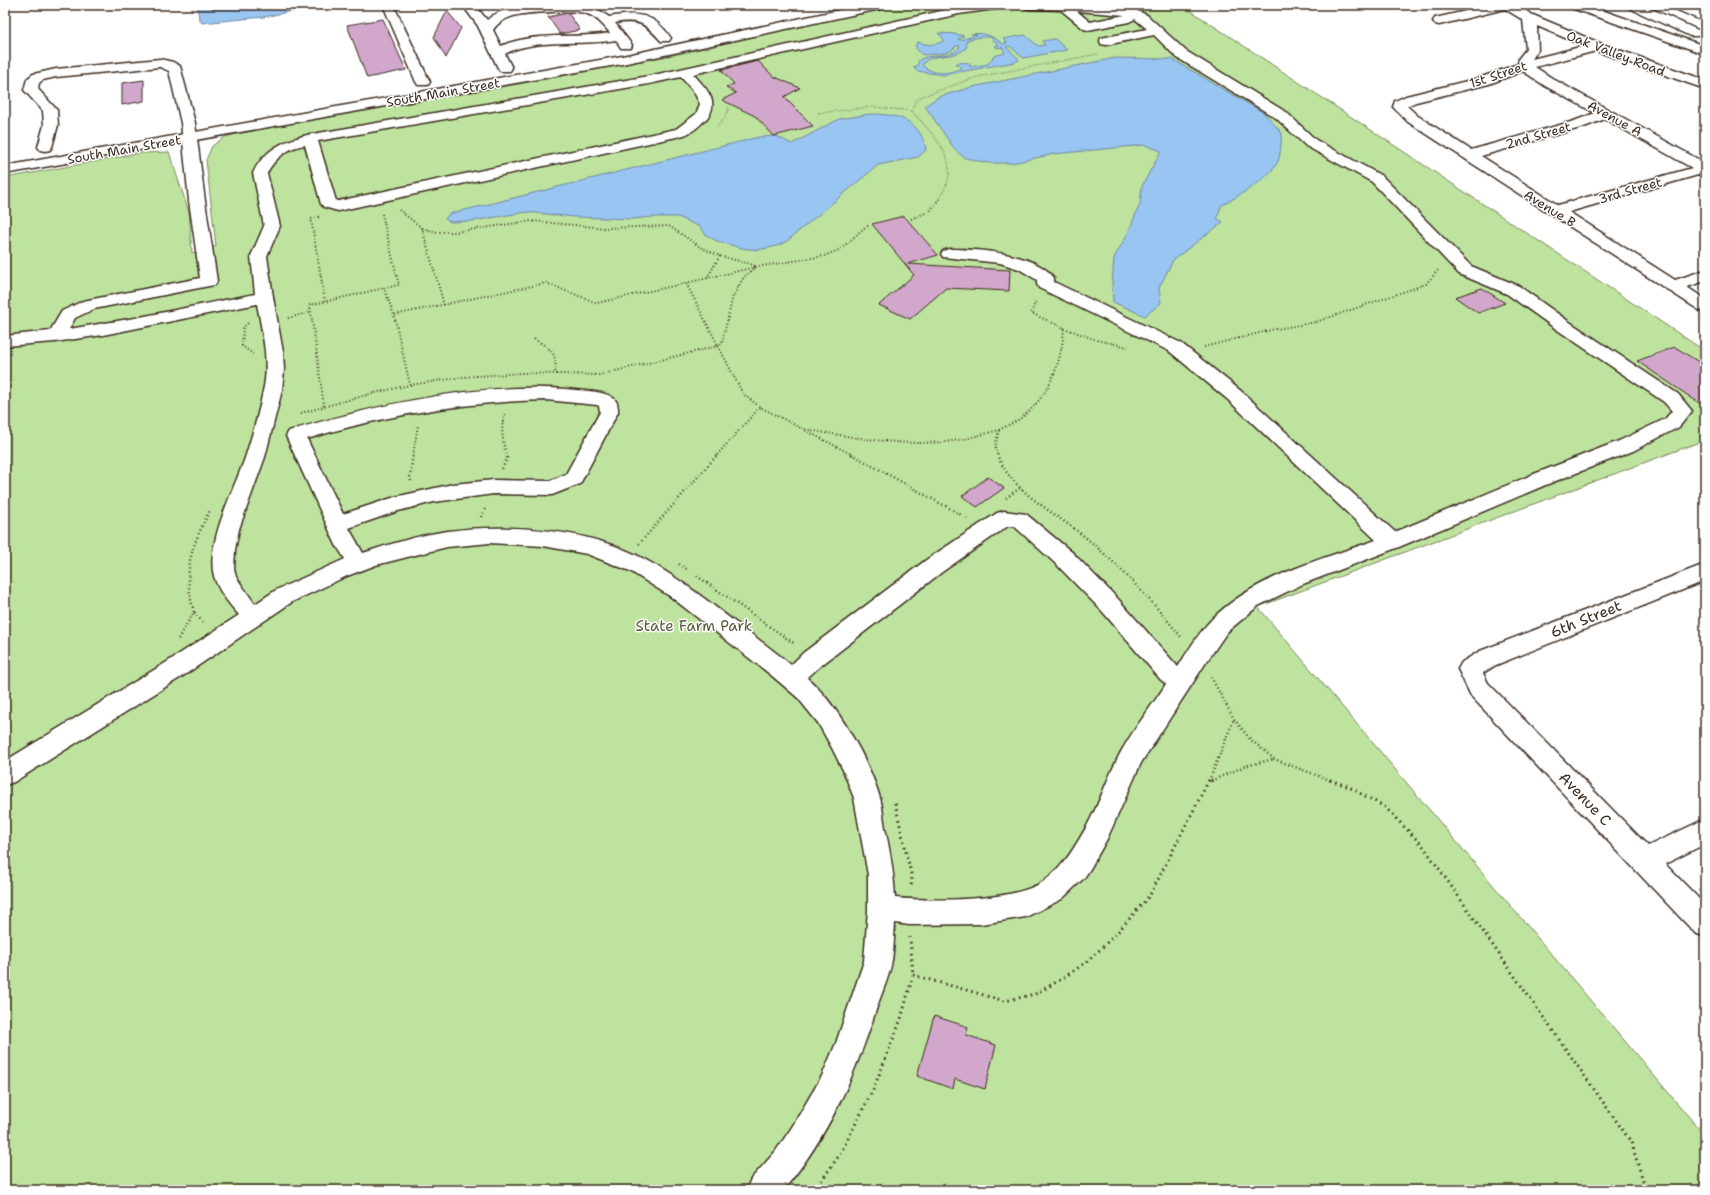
<svg xmlns="http://www.w3.org/2000/svg" width="1710" height="1195" font-family="'Shantell Sans',sans-serif">
	<style>
		.green { fill: #bde39e; stroke: #7c865e }
		.water { fill: #99c5f2; stroke: #73879d; fill-rule: evenodd }
		.building { fill: #d2a7cc; stroke: #3b2a1e }
		.lines { fill: none; stroke-linecap: round; stroke-linejoin: round }
		.minor-casing { stroke: #3b2a1e; stroke-width: 3 }
		.highway-casing { stroke: #3b2a1e; stroke-width: 3 }
		.path-far3 { stroke: #3b2a1e; stroke-width: 1.5; stroke-dasharray: 0.5 2; stroke-linecap: butt }
		.path-far2 { stroke: #3b2a1e; stroke-width: 2; stroke-dasharray: 1 2.5; stroke-linecap: butt }
		.path-far1 { stroke: #3b2a1e; stroke-width: 2.5; stroke-dasharray: 1 3; stroke-linecap: butt }
		.path { stroke: #3b2a1e; stroke-width: 3; stroke-dasharray: 1.5 4; stroke-linecap: butt }
		.minor { fill: #fff; fill-rule: evenodd }
		.highway { fill: #fff; fill-rule: evenodd }
		.labels { text-anchor: middle; stroke-width: 3; stroke-linejoin: round; paint-order: stroke }
		.far-street-label { font-size: 13px; fill: #3b2a1e; stroke: #fff }
		.street-label { font-size: 15px; fill: #3b2a1e; stroke: #fff }
		.park-label { font-size: 15px; fill: #5c583e; stroke: #fff }
	</style>
	<rect width="100%" height="100%" fill="#fff"/>
	<filter id="ink" filterUnits="userSpaceOnUse"><feTurbulence type="fractalNoise" baseFrequency=".025" numOctaves="2"/><feDisplacementMap in="SourceGraphic" scale="8" xChannelSelector="R" yChannelSelector="G"/><feConvolveMatrix kernelMatrix="1 2 1 2 8 2 1 2 1" color-interpolation-filters="sRGB"/></filter>
	<g filter="url(#ink)">
		<!-- green -->
		<path class="green" d="M897,5H1182L1705,351V440L1258,607L1705,1136V1190H5V178L141,153L169,152L189,212L192,253L216,246L206,160L212,146L225,137L240,133L541,80L678,54Z"/>
		<!-- water -->
		<path class="water" d="M197,5H296L298,10L264,17L202,23L199,19Z
			M938,33L955,34L964,36L958,39L960,40L977,35L971,34C984,32 993,36 1003,44L1007,43L1003,39L1025,35L1038,46L1045,45L1042,41L1055,39L1067,50L1023,58L1010,46L1006,47L1018,58L1019,60L1015,62L943,75L917,71L913,67L917,66L919,60C930,53 953,59 960,46H956C949,56 934,53 923,55C919,52 915,49 916,44L918,42C926,45 935,46 943,41V38ZM980,37H990L999,45L995,46L997,48L1002,47L1005,53L994,56L988,64L971,67L969,66L971,64C967,62 958,62 955,64L962,67L961,68C950,74 933,75 923,66V64C930,52 954,60 966,48L967,40Z
			M1115,58L1172,59L1264,113L1282,133C1281,140 1281,154 1278,161C1269,180 1239,195 1221,206L1217,218L1223,222L1173,260L1159,288L1161,303L1145,316L1113,302L1112,283L1114,258L1128,233L1140,204L1142,186L1161,151L1145,145L1054,154L1012,163H988L965,158L955,150L925,106L938,97L972,87Z
			M870,114C896,114 921,119 926,150L918,157L878,165L787,241L777,246L758,250L741,248L717,241L706,235L700,227L678,217H653L632,219L574,217L526,212L473,221L450,222L445,219L449,214L759,137L776,136L792,144L839,119Z"/>
		<!-- building -->
		<path class="building" d="M447,11L461,28L446,58L434,37Z
			M568,13L580,30L560,34L548,17Z
			M383,19L406,70L367,78L347,25Z
			M758,61L773,76L800,88L784,97L813,126L774,136L755,116L722,100L736,93L726,88L734,84L721,70Z
			M144,80V101L122,105V83Z
			M904,216L938,255L908,264L1010,270L1009,291L946,288L910,319L879,305L914,275L872,224Z
			M1482,288L1505,303L1478,313L1455,297Z
			M1675,347L1705,366V407L1637,361Z
			M988,477L1004,488L977,507L962,496Z
			M934,1016L968,1027L966,1035L996,1045L985,1089L955,1079L953,1089L917,1076Z"/>
		<g class="lines">
			<defs>
				<path id="minor" d="M383,5L394,6L430,82L428,85H418L416,82Z
					M465,5H475L487,20C507,1 561,5 588,5L596,8L609,17C637,12 654,13 671,38L669,41H661C645,23 639,19 615,23L632,45L631,48H621L616,40C582,46 533,38 505,54L512,68L510,71H500L498,68L478,26L464,7ZM552,12C581,11 591,9 610,33C574,39 535,31 501,46L493,30C504,12 533,13 552,12Z
					M968,5H1000L998,8L994,9L959,14L693,74C708,90 723,105 702,123C696,129 689,134 681,136L338,211L324,207L321,204L305,145C289,147 275,158 267,173L280,226L267,256L273,297L283,352L284,370L282,390L265,457L239,529L235,550L234,569L236,577L255,604L276,590L345,559L336,545L286,436L289,431C376,405 484,380 576,390C586,391 613,391 617,403C618,406 618,409 618,412L580,484L552,495L494,494L434,502L398,511L349,528L363,553C390,544 419,535 448,531C510,523 591,529 646,560C677,577 704,598 731,619C751,634 772,649 791,665L803,653L926,560L997,513L1004,511L1026,514L1073,553L1118,599L1178,667C1188,651 1199,632 1212,619C1255,576 1320,560 1376,540L1227,399L1169,351L1039,288L1037,284V280L1019,269L1000,263L943,257L941,254L943,251L949,249C977,249 1037,253 1054,278V282L1181,343L1241,391L1395,532L1534,474L1619,441L1665,419L1672,411L1664,402L1556,329L1507,294L1459,274L1372,182L1306,146L1276,118L1176,57L1154,35L1106,45L1101,44L1100,41L1101,38L1147,29L1135,19L1129,22L1088,30L1084,29L1061,10L1030,9L1026,8L1024,5L1116,6L1133,9L1147,15L1186,51L1286,112L1316,140L1382,176L1471,266L1519,286L1568,321L1678,394L1692,411L1679,427L1633,451L1548,484L1399,547L1303,584L1258,606L1227,632L1205,664L1141,763L1107,839L1090,869L1084,878L1062,899L1026,917L981,924L909,925L895,923C894,935 894,948 892,960C890,975 882,992 877,1007C856,1072 829,1137 783,1190H746L751,1179L775,1152L792,1127L822,1076L836,1043L864,961L868,909V875L854,798L843,770L832,748L818,723L798,698L771,675L671,597L630,571L587,554L543,546L490,543L447,547L376,565L347,576L292,602L183,676L14,782L5,785V761L167,662L239,615C228,603 215,587 213,571C208,540 234,489 245,458C252,436 259,413 263,391C270,362 262,332 257,304L103,335L55,342L5,346V336L50,331L62,311L83,301L200,278L189,201L181,123L169,71L160,67L56,77L43,80L39,83L38,89L57,110L58,125L52,147L50,150L45,151L40,150L38,147L44,125L43,111L24,90L27,79L33,74L38,73L56,69L160,59L173,62L180,66L195,123L205,201L217,281L215,285L209,286L94,309L75,318L69,329L135,318L255,294L251,256L264,226L253,173C264,150 283,141 307,135L649,76ZM1077,11L1125,15L1090,22ZM681,77L694,92L700,104L696,114L676,129L338,201H336L318,141L649,84ZM546,400L597,405L599,406L600,412L566,474L550,481L494,480L453,484L395,497L343,514L307,439C385,415 464,402 546,400ZM1008,526H1014L1057,565L1102,611L1160,679L1166,684C1152,706 1135,727 1122,750C1109,773 1101,800 1088,824C1076,845 1064,867 1044,881C1015,902 931,901 895,898C894,874 890,851 885,828C883,818 883,808 880,798C869,761 837,703 807,678L819,667L942,572Z
					M1492,5H1516L1533,15L1602,44L1705,80V89L1596,51L1535,67L1555,80L1705,163V173L1569,212L1675,280L1705,270V281L1687,287L1705,299V311L1699,310L1408,122L1393,107L1395,101L1406,96L1479,78L1518,64L1519,58L1526,49L1523,20L1505,9L1439,25L1435,24L1433,21L1435,18ZM1537,26L1584,46L1532,59L1538,50ZM1523,71L1545,86L1595,113L1574,121L1471,150L1418,116L1407,106L1416,102L1489,84ZM1605,119L1692,168L1558,205L1481,156L1584,127Z
					M1705,564V581L1496,665L1483,673L1488,683L1648,846L1705,819V844L1665,864L1705,905V937L1695,933L1471,696L1458,669L1462,662L1480,651Z"/>
				<path id="highway" d="M863,5H886L884,8L880,9L622,64L5,174V166L622,56Z
					M1569,5H1587L1705,46V54L1571,8Z
					M1627,5H1643L1698,30L1700,33L1698,36H1690L1629,8Z
					M1671,5H1687L1705,13V22L1673,8Z"/>
			</defs>
			<!-- minor casing -->
			<use href="#minor" class="minor-casing"/>
			<!-- highway casing -->
			<use href="#highway" class="highway-casing"/>
			<!-- path-far3 -->
			<path class="path-far3" d="M818,113L872,107L912,111
				M717,127L726,116L729,107
				M938,200C942,194 946,187 948,180C955,153 928,130 912,111L916,100L923,96L977,77L1098,54"/>
			<!-- path-far2 -->
			<path class="path-far2" d="M399,210L422,228
				M382,214L399,285L384,288L394,315
				M319,217L311,219L325,301
				M911,219L930,211L939,199
				M707,278L720,256
				M444,305L422,228L437,232H455L531,221L606,228L669,226L702,248L720,256L754,265L756,267L686,283
				M288,318L311,312
				M248,323L243,327L242,346L253,354
				M1064,328L1097,340L1128,347
				M534,339C550,348 558,353 555,373
				M1204,347L1271,330L1316,322L1426,284L1439,269
				M410,385L463,377L522,373L599,375L718,346L722,343L733,296L744,277L756,267L824,256L841,249L864,228L870,225
				M324,406L310,305L384,288
				M301,413L374,393L410,385L394,315L546,283L597,303L686,283L743,394L760,407
				M505,414C500,428 503,441 506,455
				M802,429C848,436 895,446 942,442C961,441 980,435 999,430L995,447L998,455
				M999,430C1008,425 1018,421 1026,414C1051,392 1062,360 1064,328L1031,313L1036,300
				M413,455L418,425
				M717,455L760,407L853,455"/>
			<!-- path-far1 -->
			<path class="path-far1" d="M851,454L967,518
				M997,454C1010,491 1056,513 1085,537C1121,567 1153,602 1182,638
				M502,469L507,458L506,454
				M411,481L410,477L413,454
				M1006,498L1020,488
				M481,517L486,507
				M639,544L718,454
				M679,564L688,570
				M697,576L795,644
				M194,612C182,569 191,548 210,510
				M178,639L194,612L204,624
				M1211,677L1234,719L1250,739L1274,759L1332,781
				M1209,781L1234,719
				M1211,781L1245,766L1274,759"/>
			<!-- path -->
			<path class="path" d="M1209,780L1208,782L1213,780
				M1330,780L1347,786L1385,807L1423,846L1631,1142L1646,1190
				M895,803L912,878L911,888
				M913,975L1005,1001L1035,994L1060,980L1088,961L1116,934L1150,895L1208,782
				M815,1190L840,1154L873,1090L901,1019L913,975L910,937"/>
			<!-- minor -->
			<use href="#minor" class="minor"/>
			<!-- highway -->
			<use href="#highway" class="highway"/>
		</g>
	</g>
	<g class="labels">
		<!-- far-street labels -->
		<g class="far-street-label">
			<text transform="translate(1616 53) rotate(21)" y="5">Oak Valley Road</text>
			<text transform="translate(1498 74) rotate(-18)" y="5">1st Street</text>
			<text transform="translate(443 92) rotate(-10)" y="5">South Main Street</text>
			<text transform="translate(1615 118) rotate(29)" y="5">Avenue A</text>
			<text transform="translate(1538 135) rotate(-16)" y="5">2nd Street</text>
			<text transform="translate(124 149) rotate(-10)" y="5">South Main Street</text>
			<text transform="translate(1630 190) rotate(-16)" y="5">3rd Street</text>
			<text transform="translate(1550 208) rotate(32)" y="5">Avenue B</text>
		</g>
		<!-- street labels -->
		<g class="street-label">
			<text transform="translate(1586 619) rotate(-22)" y="5">6th Street</text>
			<text transform="translate(1585 799) rotate(46)" y="5">Avenue C</text>
		</g>
		<!-- park labels -->
		<g class="park-label">
			<text x="694" y="631">State Farm Park</text>
		</g>
	</g>
	<!-- margin -->
	<rect width="1710" height="1195" fill="none" stroke="#fff" stroke-width="20"/>
	<rect x="10" y="10" width="1690" height="1175" fill="none" stroke="#3b2a1e" stroke-width="1.5" filter="url(#ink)"/>
</svg>
